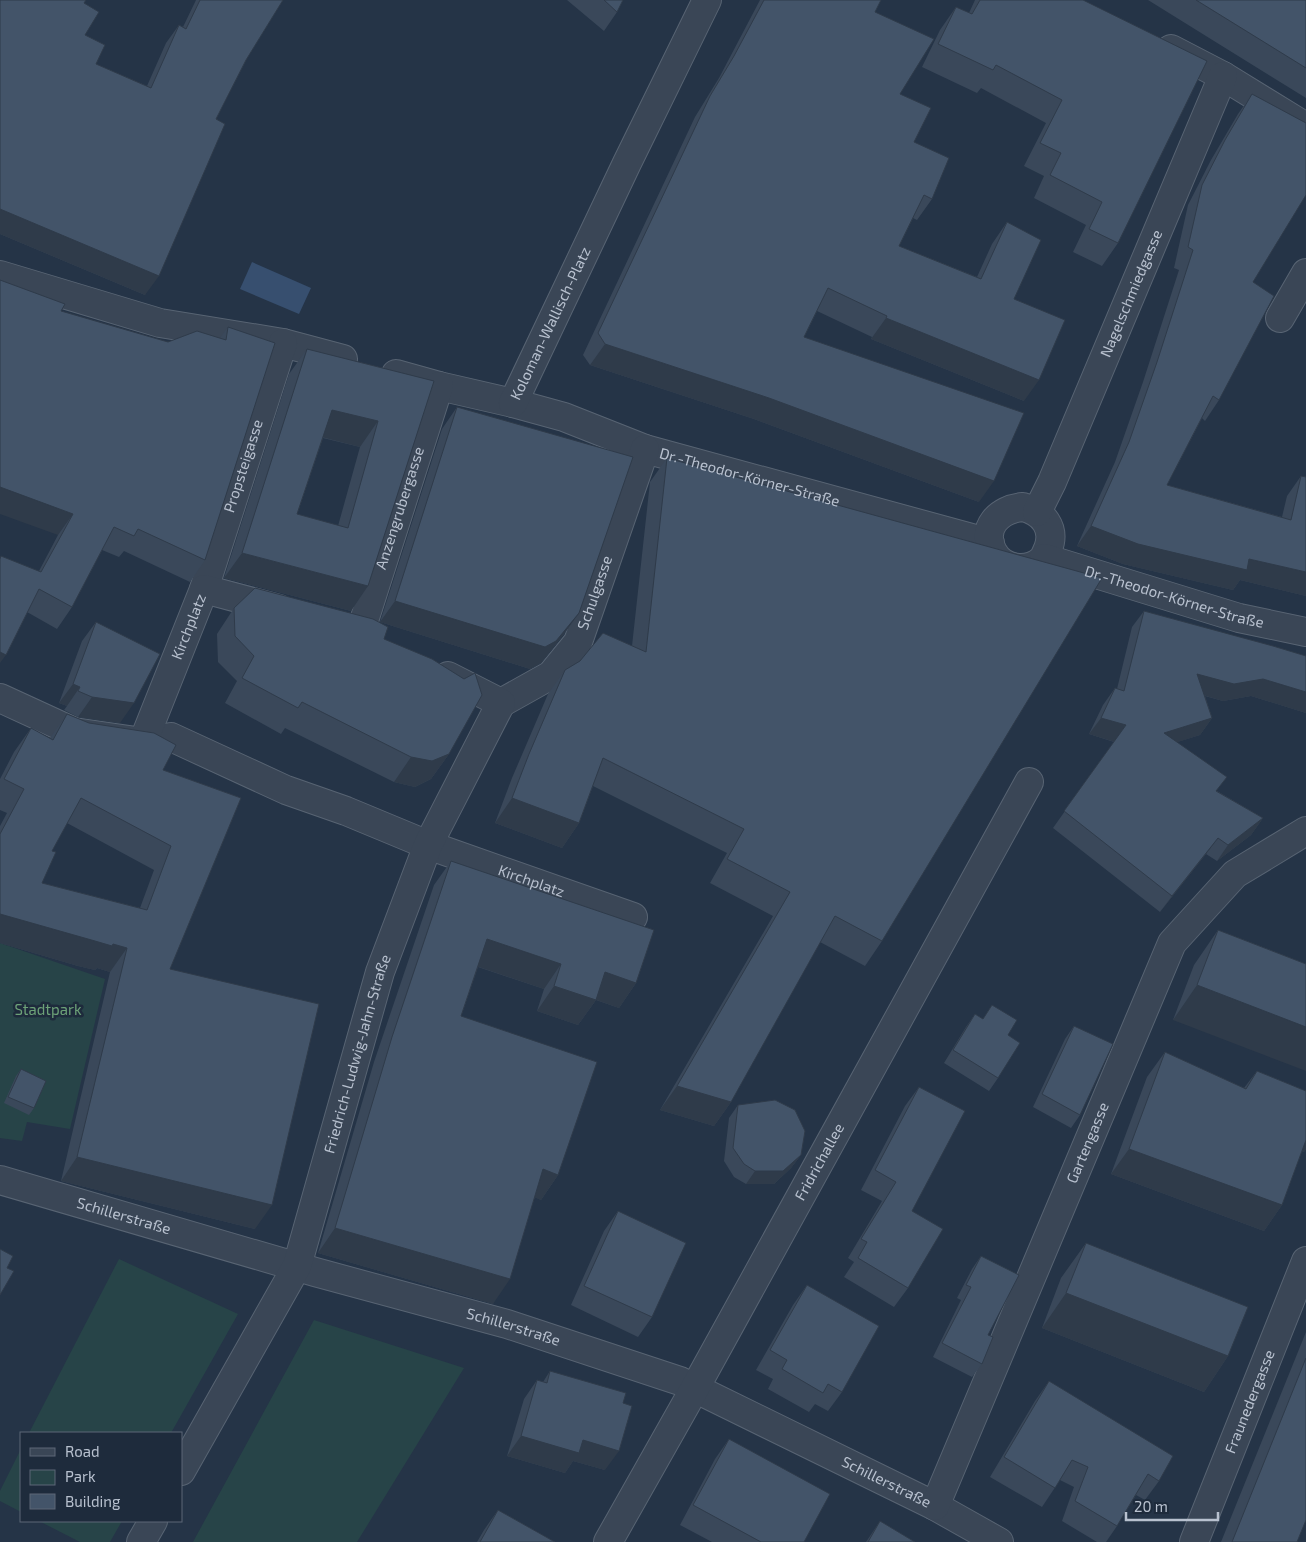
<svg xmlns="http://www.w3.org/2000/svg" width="1306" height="1542" font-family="'Exo 2',sans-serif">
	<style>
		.green { fill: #274448 }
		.water { fill: #374f6f }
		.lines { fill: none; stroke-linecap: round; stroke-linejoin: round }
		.minor-casing { stroke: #586473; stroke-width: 30 }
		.minor { stroke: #3a4656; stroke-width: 28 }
		.wall { fill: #3a485a; fill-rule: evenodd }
		.shaded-wall { fill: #2f3b4a }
		.building { fill: #435469; stroke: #2f3b4a; fill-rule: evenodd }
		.labels { text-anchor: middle; stroke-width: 5; stroke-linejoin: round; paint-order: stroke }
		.street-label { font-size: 15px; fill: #b8c1cf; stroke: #1e2b3c }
		.park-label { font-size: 15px; fill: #6da278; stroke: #1e2b3c }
	</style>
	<rect width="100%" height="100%" fill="#253447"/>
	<!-- green -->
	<path class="green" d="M0,943L105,979L70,1129L27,1122L22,1141L0,1138Z
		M119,1259L238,1314L171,1433H29Z
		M314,1320L464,1368L357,1542H193Z
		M21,1449V1512L0,1501V1491Z
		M39,1521H122L110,1542H80Z"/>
	<!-- water -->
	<path class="water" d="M252,262L311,288L299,314L240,289Z"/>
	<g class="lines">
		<defs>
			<g id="minor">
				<path d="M1171,49L1223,76L1306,127"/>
				<path d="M0,275L160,323L283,343L343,359"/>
				<path d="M1280,318L1306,273"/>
				<path id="s1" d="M396,374L439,386L513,403L564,417L645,449L990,543"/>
				<path id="s2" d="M513,403L627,163L707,0"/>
				<path d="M1023,507C1043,512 1056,528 1048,549C1046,553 1045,557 1042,560C1027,573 1003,570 993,552C980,528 999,509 1023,507Z"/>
				<path id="s3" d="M1037,512L1052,482L1223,76"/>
				<path id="s4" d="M1044,558L1239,618L1306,632"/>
				<path id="s5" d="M204,589L283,343"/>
				<path id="s6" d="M361,630L439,386"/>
				<path id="s7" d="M0,698L74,732L143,742L171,737L286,790L346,811L428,845L633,917"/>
				<path id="s8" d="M501,703L551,675L578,642L645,449"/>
				<path id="s9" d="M143,742L204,589L279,609"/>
				<path id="s10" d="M0,1180L315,1272L507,1324L680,1381L935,1506L999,1542"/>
				<path id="s11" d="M181,1471L297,1266L380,972L428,845L501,703L448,676"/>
				<path id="s12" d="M935,1506L1172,943L1235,874L1306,831"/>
				<path d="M141,1542L153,1521"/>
				<path id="s13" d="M608,1542L695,1388L1029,782"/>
				<path id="s14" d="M1194,1542L1306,1261"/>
			</g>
		</defs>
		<!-- minor casing -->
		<use href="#minor" class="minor-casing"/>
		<!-- minor -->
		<use href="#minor" class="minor"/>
	</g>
	<!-- wall -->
	<path class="wall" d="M0,0L84,3L85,35L96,64L147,86L166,43L179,25L183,27L196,0H283L246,60L216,119L145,295L0,234Z
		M567,0H623L617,12L604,31Z
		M760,0H881L875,12L914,142L932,199L917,220L913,218L899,246L977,277L992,244L1007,222L1024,401L871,339L872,337L817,311L804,337L979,502L754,419L590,365L583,355L695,117L719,78Z
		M975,0H1083L1118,243L1102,266L1073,252L1086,225L1034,198L1044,176L1024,166L1046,123L981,88L977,93L922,67L940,30L956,7L969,13Z
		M1148,0H1306V98Z
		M1252,94L1253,282L1219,400L1205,421L1202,418L1167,485L1282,517L1287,496L1301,476L1306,477V596L1240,580L1233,590L1123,564L1077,546L1115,462L1143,382L1179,270L1174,268L1188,205L1211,160L1238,114Z
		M61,311L168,342L220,338L228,327L205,560L190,582L124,551L119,557L102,550L72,607L57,629L27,612L39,571L58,535Z
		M307,349L434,381L351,611L224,578L289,374ZM323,438L360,447L338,526L297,514Z
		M457,407L579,613L564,634L541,663L530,669L380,622L442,429Z
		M667,458L882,941L865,966L820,942L731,1102L714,1126L660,1110L773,916L710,883L727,853L593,786L579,823L562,848L495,823L512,778L548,694L565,670L632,646L650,482Z
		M234,608L384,639L449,754L431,779L415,787L394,782L285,728L281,734L225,703L237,681L218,662L217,634Z
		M1144,611L1306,656V713L1251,696L1223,701L1205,696L1212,718L1200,735L1177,742L1217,791L1263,818L1251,835L1217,861L1206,854L1160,912L1053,828L1114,742L1089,734L1103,705L1115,688L1117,689L1132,627Z
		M96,622L120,723L78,717L64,710L67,706L59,703L82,641Z
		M67,714L163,770L241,798L170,969L255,1229L61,1181L110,972L97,968L95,970L78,966L0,943V826L7,813L0,810V779L14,752L31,728L50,738ZM67,823L154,870L140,908L42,883L52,851Z
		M451,861L636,983L619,1008L596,1000L578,1025L537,1011L544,989L478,967L461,1016L558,1175L541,1200L535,1197L493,1304L318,1253L374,1062L434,885Z
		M1218,930L1306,964L1173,1020L1194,965Z
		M992,1005L1008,1035L998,1078L989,1091L944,1063L966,1027L975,1014L983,1019Z
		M1074,1026L1080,1115L1071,1128L1033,1107L1065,1039Z
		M1165,1052L1244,1088L1257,1071L1306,1091V1149L1304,1152L1302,1151L1282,1205L1264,1231L1111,1174L1147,1077Z
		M21,1069L34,1108L29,1115L4,1103L16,1076Z
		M919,1087L908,1288L894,1307L844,1277L854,1262L848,1258L882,1201L861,1190L905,1106Z
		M738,1105L801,1155L791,1168L774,1184H746L734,1177L724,1161L729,1118Z
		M618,1211L652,1317L638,1337L571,1305L604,1231Z
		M1086,1243L1228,1356L1204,1392L1042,1328L1061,1278Z
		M981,1256L988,1335L982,1364L972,1377L933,1357L961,1300L957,1298L972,1269Z
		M807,1285L842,1392L828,1411L815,1404L809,1412L768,1389L773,1379L756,1370L793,1305Z
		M1306,1332V1520L1297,1542H1221Z
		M550,1371L605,1470L573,1461L565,1473L507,1456L524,1399L537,1380L543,1382Z
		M1049,1381L1159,1481L1145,1500L1136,1495L1117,1526L1106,1542H1097L1062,1521L1074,1487L1060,1480L1042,1507L990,1477L1035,1401Z
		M729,1439L804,1542H712L680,1525L715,1459Z
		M498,1510L555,1542H477L484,1530Z
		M880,1521L915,1542H866Z"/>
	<!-- shaded-wall -->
	<path class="shaded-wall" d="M0,209L159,276L145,295L0,234Z
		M886,318L1039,380L1024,401L871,339Z
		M605,344L769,398L994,481L979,502L754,419L590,365Z
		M332,410L378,421L360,447L314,435Z
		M0,487L73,514L58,535L0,514Z
		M1091,526L1249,559L1306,572V596L1240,580L1233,590L1123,564L1077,546Z
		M242,553L368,586L351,611L224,578Z
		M395,601L579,613L564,634L541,663L530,669L380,622Z
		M0,652L6,655L0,663Z
		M1197,674L1263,679L1306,692V713L1251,696L1223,701L1186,690Z
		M73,684L80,687L67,706L59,703Z
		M92,697L134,703L120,723L78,717Z
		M1101,718L1126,725L1115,742L1089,734Z
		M1212,718L1200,735L1153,750L1164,733Z
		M449,754L431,779L415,787L394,782L411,757Z
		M512,798L579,823L562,848L495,823Z
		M1263,818L1251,835L1217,861L1228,845Z
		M1218,838L1206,854L1160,912L1172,896Z
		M0,914L113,944L127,948L110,972L97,968L95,970L78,966L0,943Z
		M487,939L561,964L544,989L470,964Z
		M605,972L636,983L619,1008L588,997Z
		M1197,985L1306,1027V1071L1173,1020Z
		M554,986L596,1000L578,1025L537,1011Z
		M677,1086L731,1102L714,1126L660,1110Z
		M1306,1131V1149L1304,1152L1294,1148Z
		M1129,1149L1282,1205L1264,1231L1111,1174Z
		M801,1155L791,1168L774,1184H746L755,1171Z
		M77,1157L272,1205L255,1229L61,1181Z
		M543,1169L558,1175L541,1200L526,1194Z
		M335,1228L510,1279L493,1304L318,1253Z
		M1066,1293L1228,1356L1204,1392L1042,1328Z
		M521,1436L583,1440L619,1451L605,1470L573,1461L565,1473L507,1456Z"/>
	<!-- building -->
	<path class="building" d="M0,0H86L84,3L99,12L85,35L105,45L96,64L151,88L179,25L186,29L200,0H283L246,60L216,119L225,124L159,276L0,209Z
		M604,0H623L617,12Z
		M764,0H881L875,12L934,39L900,94L931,108L914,142L949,158L932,199L924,195L899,246L981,279L1007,222L1041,240L1014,299L1065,320L1039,380L886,318L887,316L828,288L804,337L1024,413L994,481L769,398L605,344L598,333L710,96L734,56Z
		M980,0H1083L1207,61L1118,243L1089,229L1102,202L1050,175L1061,153L1040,143L1062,100L996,65L993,70L938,44L956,7L972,14Z
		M1196,0H1306V68Z
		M1252,94L1306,123V195L1253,282L1274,296L1219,400L1213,396L1167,485L1291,520L1301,476L1306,477V572L1249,559L1247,570L1138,544L1091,526L1129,442L1157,362L1193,250L1188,247L1202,185L1225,140Z
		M0,280L65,304L61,311L168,342L197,331L226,340L228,327L275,343L205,560L138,529L134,536L114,527L72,607L39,589L6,655L0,652V559L1,556L41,572L73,514L0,487Z
		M307,349L434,381L368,586L242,553ZM332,410L378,421L348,528L297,514Z
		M457,407L633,457L579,613L556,641L545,647L395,601Z
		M667,458L1102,578L882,941L835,916L731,1102L677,1086L790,892L727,859L744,829L603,758L579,823L512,798L529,754L565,670L580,661L603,633L646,652Z
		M255,588L373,619L388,627L384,639L432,659L464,679L475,673L482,695L449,754L432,761L411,757L302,702L298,708L242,678L254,656L235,636L234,608Z
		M1144,611L1273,646L1306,656V692L1263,679L1234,684L1197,674L1212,718L1164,733L1227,777L1216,791L1263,818L1228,845L1218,838L1172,896L1064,811L1126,725L1101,718L1115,688L1124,691Z
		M96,622L160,654L134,703L92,697L78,691L80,687L73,684Z
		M67,714L89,723L154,733L176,745L163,770L241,798L170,969L319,1004L272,1205L77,1157L127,948L113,944L112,946L95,941L0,914V834L24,789L4,779L31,728L53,740ZM81,798L171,846L147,910L42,883L56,852L52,851Z
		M451,861L654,930L636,983L605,972L596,1000L554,986L561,964L487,939L461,1016L597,1062L558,1175L543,1169L510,1279L335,1228L392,1037Z
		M1218,930L1306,964V1027L1197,985Z
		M992,1005L1017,1020L1008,1035L1020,1043L998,1078L953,1050L975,1014L983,1019Z
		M1074,1026L1113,1044L1080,1115L1042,1094Z
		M1165,1052L1246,1089L1257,1071L1306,1091V1140L1282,1205L1129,1149Z
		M21,1069L46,1081L34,1108L8,1097Z
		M919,1087L965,1111L912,1211L943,1229L908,1288L858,1258L867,1242L861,1239L896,1182L875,1170Z
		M775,1100L795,1110L805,1131L801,1155L783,1171H755L744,1164L733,1148L738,1105Z
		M618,1211L686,1243L652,1317L584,1286Z
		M1086,1243L1248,1307L1228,1356L1066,1293Z
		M0,1249L13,1256L7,1268L14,1271L0,1295Z
		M981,1256L1019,1275L988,1335L993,1337L982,1364L942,1343L971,1287L966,1285Z
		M807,1285L879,1326L842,1392L828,1384L823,1393L782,1369L787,1360L770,1350Z
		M1306,1358V1520L1297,1542H1232Z
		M550,1371L626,1393L623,1403L632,1406L619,1451L583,1440L579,1453L521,1436L537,1380L547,1383Z
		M1049,1381L1173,1456L1159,1481L1148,1474L1117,1526L1075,1501L1088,1467L1072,1460L1055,1488L1004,1457Z
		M729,1439L830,1494L804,1542H761L693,1505Z
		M498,1510L555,1542H480Z
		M880,1521L915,1542H868Z"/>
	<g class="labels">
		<!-- street labels -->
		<g class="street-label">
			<text dy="5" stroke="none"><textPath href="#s3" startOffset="238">Nagelschmiedgasse</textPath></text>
			<text dy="5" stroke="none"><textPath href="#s2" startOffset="88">Koloman-Wallisch-Platz</textPath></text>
			<text dy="5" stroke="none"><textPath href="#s5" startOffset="129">Propsteigasse</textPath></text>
			<text dy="5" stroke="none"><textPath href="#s1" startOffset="369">Dr.-Theodor-Körner-Straße</textPath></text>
			<text dy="5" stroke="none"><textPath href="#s6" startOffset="128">Anzengrubergasse</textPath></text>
			<text dy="5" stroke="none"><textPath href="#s8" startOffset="152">Schulgasse</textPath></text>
			<text dy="5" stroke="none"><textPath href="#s4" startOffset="136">Dr.-Theodor-Körner-Straße</textPath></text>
			<text dy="5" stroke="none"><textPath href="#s9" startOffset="124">Kirchplatz</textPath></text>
			<text dy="5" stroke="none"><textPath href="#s7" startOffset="568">Kirchplatz</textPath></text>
			<text dy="5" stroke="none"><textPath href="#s11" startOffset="456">Friedrich-Ludwig-Jahn-Straße</textPath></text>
			<text dy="5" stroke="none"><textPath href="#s12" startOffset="394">Gartengasse</textPath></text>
			<text dy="5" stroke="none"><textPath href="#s13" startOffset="435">Fridrichallee</textPath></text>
			<text dy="5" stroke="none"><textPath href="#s10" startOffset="129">Schillerstraße</textPath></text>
			<text dy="5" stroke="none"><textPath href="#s10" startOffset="534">Schillerstraße</textPath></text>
			<text dy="5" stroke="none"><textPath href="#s14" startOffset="151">Fraunedergasse</textPath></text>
			<text dy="5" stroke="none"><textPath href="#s10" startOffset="939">Schillerstraße</textPath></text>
		</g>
		<!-- park labels -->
		<g class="park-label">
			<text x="48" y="1015">Stadtpark</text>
		</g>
	</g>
	<!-- legend -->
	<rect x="20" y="1432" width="162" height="90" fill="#1e2b3c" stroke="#5c6777"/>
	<rect x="30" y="1448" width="25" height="8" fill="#3a4656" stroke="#5c6777"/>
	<text x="65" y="1457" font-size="15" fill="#b8c1cf">Road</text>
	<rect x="30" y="1470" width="25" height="15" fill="#274448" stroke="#5c6777"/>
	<text x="65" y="1482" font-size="15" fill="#b8c1cf">Park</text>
	<rect x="30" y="1494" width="25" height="15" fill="#435469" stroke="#5c6777"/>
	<text x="65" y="1507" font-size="15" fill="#b8c1cf">Building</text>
	<!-- scale -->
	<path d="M1126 1512v8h92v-8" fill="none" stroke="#b8c1cf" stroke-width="2.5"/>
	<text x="1134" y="1512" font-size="15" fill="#b8c1cf" stroke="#1e2b3c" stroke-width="4" paint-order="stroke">20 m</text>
</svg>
